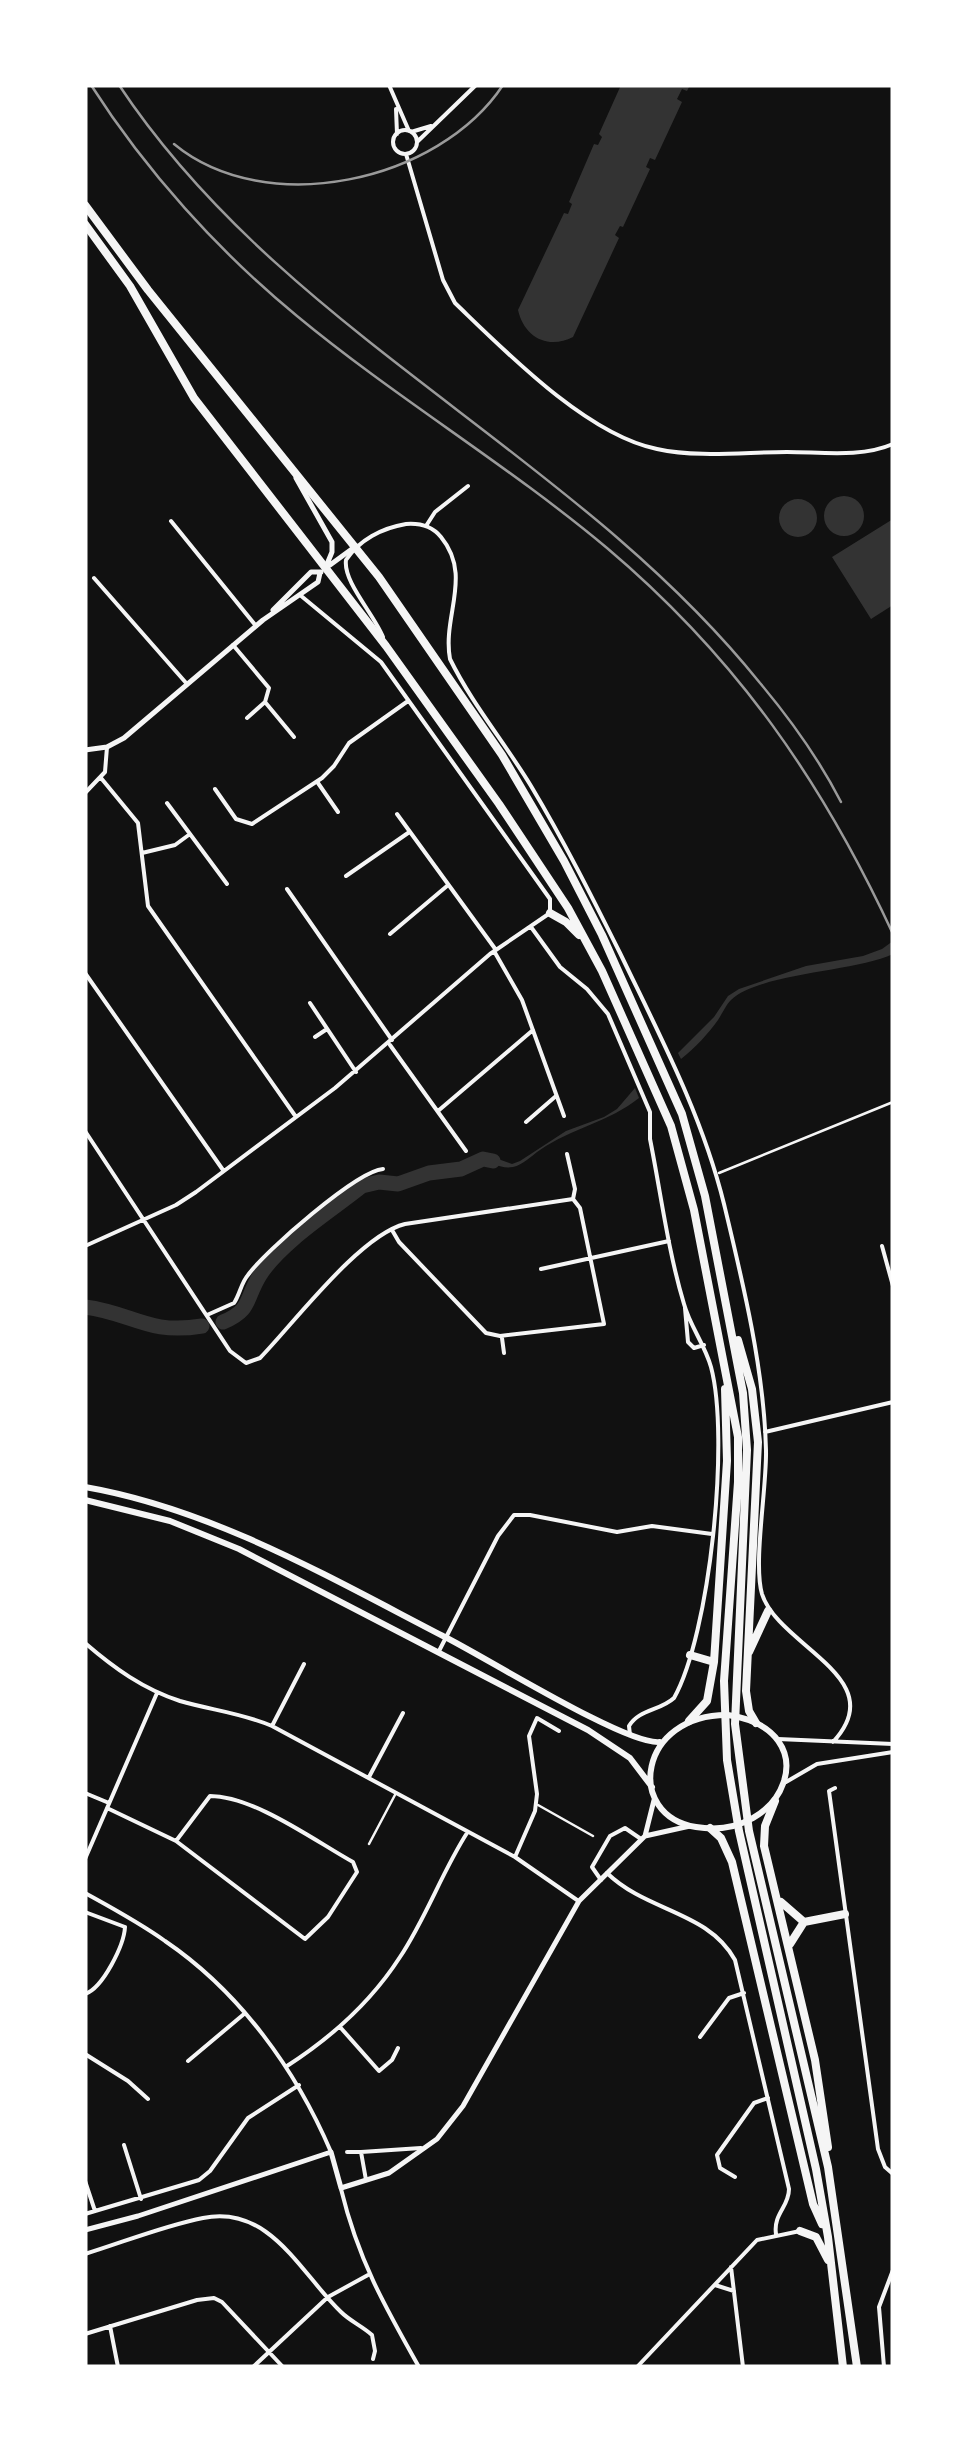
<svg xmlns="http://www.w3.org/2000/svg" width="978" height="2452" font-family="'Nunito Sans',sans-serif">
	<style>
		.water { fill: #333 }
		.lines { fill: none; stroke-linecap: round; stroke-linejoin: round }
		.river { stroke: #333; stroke-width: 15 }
		.service { stroke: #f5f5f5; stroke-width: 2.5 }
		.minor { stroke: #f5f5f5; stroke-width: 4 }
		.tertiary { stroke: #f5f5f5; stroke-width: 5 }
		.primary { stroke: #f5f5f5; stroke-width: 6 }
		.trunk { stroke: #f5f5f5; stroke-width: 8 }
		.rail { stroke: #9a9a9a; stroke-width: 2.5 }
	</style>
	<rect width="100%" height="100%" fill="#111"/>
	<!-- water -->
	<path class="water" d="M621,85H690L687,91L682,89L677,99L682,102L655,160L650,158L646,167L650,169L623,227L620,226L615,235L619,238L573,337C548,350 524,337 518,310L564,213L568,214L572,204L569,202L594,144L598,145L602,137L599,134Z
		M824 516a20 20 0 1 1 40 0a20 20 0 1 1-40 0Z
		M779 518a19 19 0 1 1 38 0a19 19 0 1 1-38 0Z
		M893,519V605L871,619L832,557Z
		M893,941V954C854,972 759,973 731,1000C726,1005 722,1014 718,1020C708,1034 695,1048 681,1059L678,1053L714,1017L728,996L739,989L806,966L863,956L882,949Z
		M635,1088L639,1098C609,1122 572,1128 540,1150C531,1156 523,1165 513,1167C498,1170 490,1158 475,1163L473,1160L487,1155L512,1164L520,1161L566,1131L604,1117L617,1109Z"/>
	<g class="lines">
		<!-- river -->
		<path class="river" d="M85,1307C133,1313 147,1335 202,1326
			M223,1322C252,1310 245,1299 260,1275C281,1242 331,1211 362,1186L379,1182L398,1184L429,1173L461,1169L483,1159L493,1161"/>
		<!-- service -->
		<path class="service" d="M719,1173L893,1102
			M538,1805L593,1836
			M369,1844L396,1793"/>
		<!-- minor -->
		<path class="minor" d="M389,85L409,131
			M396,109L397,134
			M393 142a12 12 0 1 1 24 0a12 12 0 1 1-24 0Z
			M411,132L431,126
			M417,142L476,85
			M406,154L443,280L455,303C506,352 587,435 657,449C698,458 745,452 787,452C821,452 861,458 893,444
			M171,521L256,626
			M426,526L435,512L468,486
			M94,578L187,684
			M383,637C374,614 343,582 346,560C359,540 382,528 406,524C419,523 432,526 441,537C473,576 442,616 450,659C472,704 505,743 531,786C564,841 592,897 620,953C660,1036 702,1115 724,1204C743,1283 764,1369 766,1450C767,1487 753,1563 762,1594C779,1647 893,1678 833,1742
			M233,645L269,688L265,702L294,737
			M247,718L265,702
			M101,778L138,823L148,906L296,1117
			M318,783L338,812
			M215,789L236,819L252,824L322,778L334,766L349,743L408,701
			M85,793L105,772L107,747
			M167,803L190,834
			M397,814L496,950
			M142,853L175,845L190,834L227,884
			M346,876L408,833
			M287,889L392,1040
			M531,927L560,967L587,989L608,1014L650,1112V1139C661,1194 668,1251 684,1304C690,1326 705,1345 711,1367C730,1438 710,1634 674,1698C660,1711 639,1709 629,1726L630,1735
			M390,934L447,886
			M494,951L522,1000L564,1116
			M85,973L223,1170
			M310,1003L356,1072
			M315,1037L327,1029
			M390,1045L466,1151
			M438,1111L533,1030
			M526,1122L556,1096
			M85,1131L230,1351L246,1363L260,1358C294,1323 360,1235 405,1224L573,1199
			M392,1230L399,1242L486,1333L500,1336L604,1324L580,1208L573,1199L575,1189L567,1154
			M85,1246L176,1205L196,1192L335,1088L490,954L550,913V899L381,662L300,595
			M882,1246L893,1286
			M541,1269L669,1241
			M685,1308L688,1342L694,1348L704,1345
			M207,1315L234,1303C240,1294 241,1283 248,1275C265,1251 357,1171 383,1169
			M502,1338L504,1353
			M765,1432L893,1402
			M85,1643C114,1668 143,1689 180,1701C211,1710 242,1713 272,1726L515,1857L577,1900
			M439,1651L498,1536L514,1515H530L617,1532L652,1526L712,1534
			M272,1726L304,1664
			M778,1739L893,1744
			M369,1777L403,1713
			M786,1782L817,1764L893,1752
			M835,1788L829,1791L878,2149L885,2167L893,2174
			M85,1793L109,1803
			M107,1808L176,1841L305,1939L328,1917L357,1872L353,1862C315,1841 254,1796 210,1796L176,1841
			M515,1857L535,1811L537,1794L529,1736L537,1718L559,1731
			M85,1859L157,1693
			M607,1873C647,1912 708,1911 735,1960L789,2189C789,2207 773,2214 776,2234
			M601,1880L592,1867L610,1836L625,1828L641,1839
			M85,1893C112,1908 140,1923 165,1941C240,1992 296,2070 331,2152
			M85,1912L125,1927
			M85,1994C103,1988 124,1945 125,1927
			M340,2027L379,2071L392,2060L398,2048
			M700,2037L729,1998L744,1993
			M85,2054L128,2081L148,2099
			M188,2061L244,2014
			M287,2066C332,2037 371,2002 400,1957C426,1918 442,1872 467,1833
			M124,2145L141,2199
			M347,2152H361
			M735,2177L720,2168L717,2155L754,2103L768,2098
			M366,2180L361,2152L421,2148
			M85,2181L95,2211
			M341,2189C358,2259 384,2305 419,2367
			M85,2214L199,2180L210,2171L248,2118L299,2085
			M85,2254C124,2242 163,2226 203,2218C270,2204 301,2274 341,2312C350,2321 362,2326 372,2335L375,2351L373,2359
			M731,2267L743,2367
			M715,2285L734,2291
			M110,2326L118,2367
			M85,2334L197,2300L214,2298L222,2302L283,2367
			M253,2367L328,2297L368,2275
			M637,2367L757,2240L800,2231
			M884,2367L879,2307L893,2270"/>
		<!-- tertiary -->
		<path class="tertiary" d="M296,478L332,542V552L325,569
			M330,565L356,546
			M273,610L311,572H321
			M85,750L107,747L124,738L263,620L318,582L320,573
			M645,1836L654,1800
			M85,2230L138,2216L331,2152L341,2188L389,2173L437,2139L463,2106L579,1901L645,1836L690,1826"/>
		<!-- primary -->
		<path class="primary" d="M85,1487C212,1509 329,1577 443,1636C482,1655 627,1746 660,1742
			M85,1500L170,1521L239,1549L588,1730L630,1758L652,1787
			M728,1715C829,1730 786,1842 696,1827C624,1815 639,1714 728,1715Z"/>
		<!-- trunk -->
		<path class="trunk" d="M85,205L148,290L379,577L502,755L564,861L602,935L682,1114L705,1196L743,1393L747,1450L735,1724L749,1831L828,2167L857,2367
			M85,224L130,286L194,398L386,646L499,804L568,908L602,971L671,1126L694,1210L738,1437V1482L724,1681L727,1760L739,1831L816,2169L828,2237L843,2367
			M550,913L566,922L579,935
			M738,1340L752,1389L758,1442L746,1691L749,1711L756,1723
			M749,1652L768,1611
			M690,1655L714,1662
			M689,1721L707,1701L714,1662L727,1461L725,1389
			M775,1801L765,1826L764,1846L815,2060L828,2147
			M710,1828L721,1838L732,1862L813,2204L822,2224
			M781,1902L804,1922
			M790,1944L804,1922L845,1914
			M800,2231L816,2237L828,2260"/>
		<!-- rail -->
		<path class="rail" d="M91,85C146,171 218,251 297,316C396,398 508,465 607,548C737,658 822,781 893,934
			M119,85C284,334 575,452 760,683C791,720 819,759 841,802
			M174,144C266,220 439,182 503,85"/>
	</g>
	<!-- border -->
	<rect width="978" height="2452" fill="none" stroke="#ffffff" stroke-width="175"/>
</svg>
